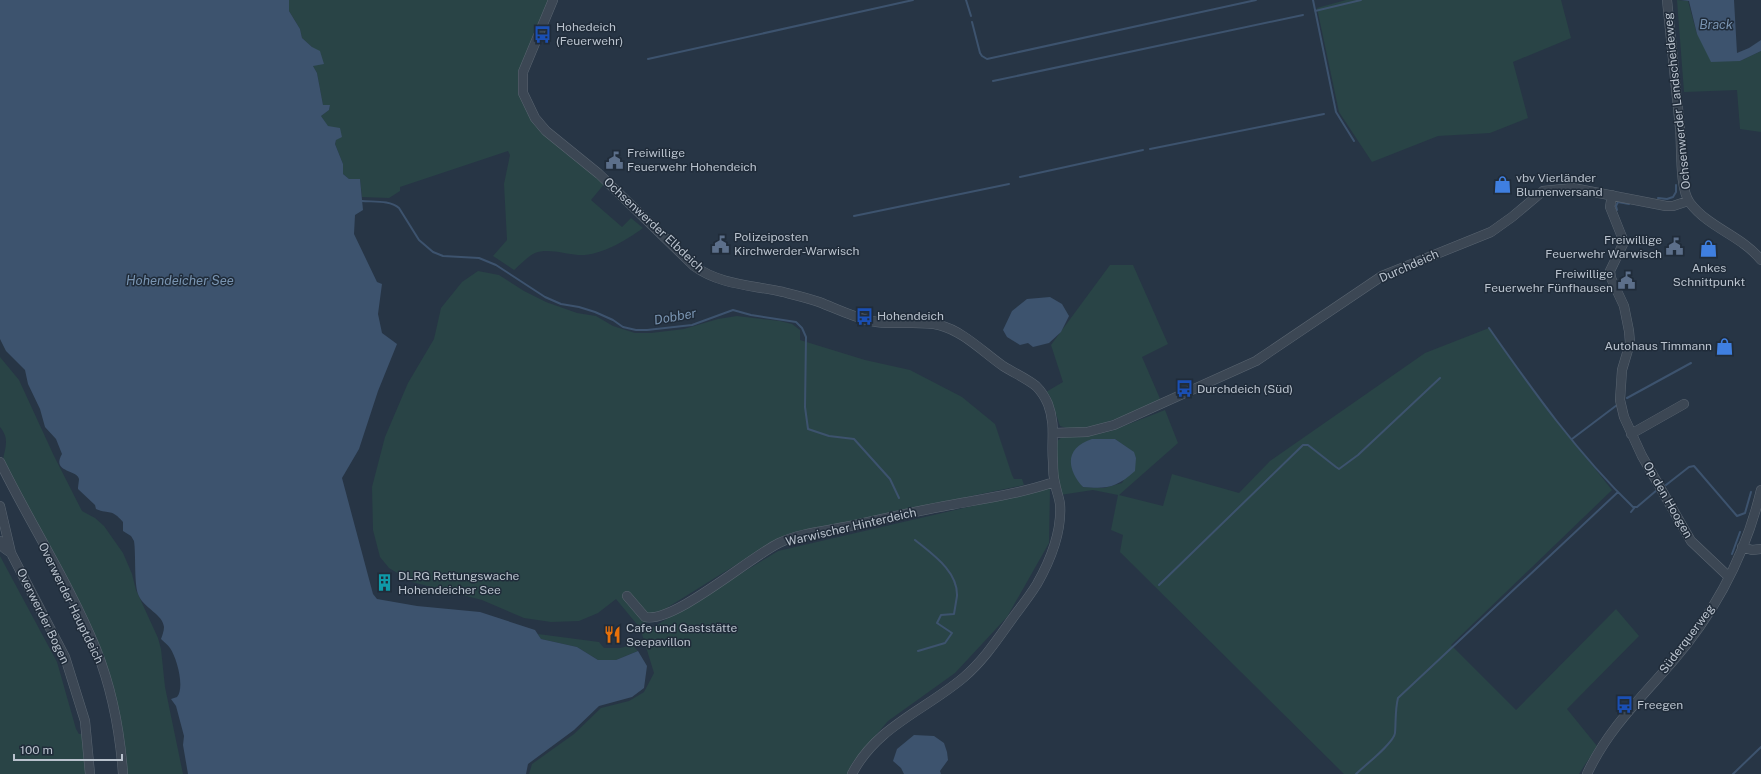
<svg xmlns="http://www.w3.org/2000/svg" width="1761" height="774" font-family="'Public Sans',sans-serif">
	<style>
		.green { fill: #294446; fill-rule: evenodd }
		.water { fill: #3d536e }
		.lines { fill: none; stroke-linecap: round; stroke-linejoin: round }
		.stream { stroke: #3d536e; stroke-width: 2 }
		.minor-casing { stroke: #5a6571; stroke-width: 10 }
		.minor { stroke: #3c4754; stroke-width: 9 }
		.labels { text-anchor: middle; stroke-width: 3; stroke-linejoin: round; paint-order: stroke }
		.poi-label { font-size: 12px; fill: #b9c2cd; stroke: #202c3a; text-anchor: start }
		.street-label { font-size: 12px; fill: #b9c2cd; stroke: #202c3a }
		.water-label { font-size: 13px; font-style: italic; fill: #7994b1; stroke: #202c3a }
	</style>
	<rect width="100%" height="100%" fill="#273545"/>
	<!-- green -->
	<path class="green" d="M289,0H549L521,65L519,89L522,102L534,123L605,183L591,200L622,227L631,218L643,228C625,241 601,256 578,255C565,254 548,248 535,253C528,256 520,265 514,270L493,256L507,240L504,184L510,155L508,151L400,187V191L389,198L362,197L360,179H349L343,174V164L335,144L336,140L321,116L329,110L330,105H323L317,73L313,66L312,47L302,38L300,29L289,11Z
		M1346,0H1561L1571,38L1513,62L1528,118L1490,133L1438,136L1372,162L1339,112L1317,8Z
		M1677,0L1688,1L1697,34L1740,61L1761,51V132L1740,129L1737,90L1684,92Z
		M1110,265H1133L1168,344L1142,357L1161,401C1138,410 1084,436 1060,426L1050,396L1046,392L1063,382L1051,345Z
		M478,271L499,275L524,291L546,302L577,313L596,316L613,326L635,333H651L684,329L718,319L737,316L780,321L792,324L800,330V340L865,360L910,370L962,397L995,424L1012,475L1014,479H1022L1024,485L790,534L755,553L657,614L640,628L616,599L598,613L579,621L551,622L524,618L482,600L412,582L389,568L380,557L373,530L372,487L385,437L408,383L434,339L441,308L462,282Z
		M1489,328L1530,387L1612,490L1451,645L1516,710L1616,609L1639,636L1567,709L1597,746L1579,774H1344L1120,552L1123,535L1111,530L1118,495L1093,490L1060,495L1055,447L1057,441L1062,437L1094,435L1111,431L1165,410L1178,443L1119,495L1163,506L1172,474L1239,493L1270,461L1425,353ZM1115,439L1133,452L1136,458L1122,483L1104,488L1082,487Z
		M0,357L19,380L54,456L82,511L95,518L104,526L123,553L132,574L136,590L158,638L161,649L165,687L183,774H127L112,688L3,460C5,447 10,439 0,427Z
		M1050,488L1049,543L1007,617L955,673L888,721L853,762L847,774H529L532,764L574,734L601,708L629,701L644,692L654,673L642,634L778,551Z
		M0,556L57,662L76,729L79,734H83L87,774H0Z
		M538,634L599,642L604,648H620L632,645L638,651L616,660H598L577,647L541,639Z"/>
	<!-- water -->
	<path class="water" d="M0,0H289V11L300,29L302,38L312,47L320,51L324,64L313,66L317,73L323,105H330L329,110L321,116L328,126L340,128L342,137L336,140L335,144L343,164V174L349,179H360L363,210L355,215L354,234L377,282L382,284L378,314L382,333L397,344L378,391L359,449L342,478L373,594L377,599L417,606L480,612L535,630L541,639L577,647L598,660H616L638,651L647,666L644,688L632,697L599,706L574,730L528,764L526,774H188L183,745L184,736L176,706L171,699L177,697C185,688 177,658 170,648C168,645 164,642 161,639C162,636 164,631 164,627C163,614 143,608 138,594C134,582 136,555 134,541L131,536L123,531V522C111,508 110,515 96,509L95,505L78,489C78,486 79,481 79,479C77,469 51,473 62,454L56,439L45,427L40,409L28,384L25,370L6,351L0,339Z
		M1681,0H1734L1737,53L1749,48L1761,40V51L1740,61L1711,62L1697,34L1689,1Z
		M1050,297L1062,304L1069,316L1061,332L1049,343L1033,347L1028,343L1020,345L1007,337L1003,330L1012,311L1027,299Z
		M1092,439H1115L1134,452L1136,458L1135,471C1116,488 1107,489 1083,487C1066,468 1065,448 1092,439Z
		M914,735L934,736L944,743L947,752L948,760L940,771L941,774H904L901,768L893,761L897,749Z"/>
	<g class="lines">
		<!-- stream -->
		<path class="stream" d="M966,0L971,16
			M1313,0L1336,112L1354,141
			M1315,11L1361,0
			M972,22L980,53L982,56L987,59L1256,0
			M648,59L913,0
			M993,81L1303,15
			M1150,149L1324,114
			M1020,177L1143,150
			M1658,198L1667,199L1673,197L1676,192V185
			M362,201C374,202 390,200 399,208L419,240L433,252L443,256L479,258L496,265L545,297L561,304L579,307L595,312L613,320L623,327L636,330H647L692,325L733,310L751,315L796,322L802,328L806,337L805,407L808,429L829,436L854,439L890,479L899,498
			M1617,210L1616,206L1618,202L1629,204
			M854,216L1009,184
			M1489,328C1533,391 1578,454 1633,507H1637L1657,490
			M1627,398L1691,363
			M1572,439L1617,405
			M1666,485L1689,467L1694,466L1737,516L1745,513L1751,492
			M1631,512L1635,507
			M915,540C932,554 958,571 957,596C956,602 955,608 954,614L941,615L937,623L952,633L945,643L918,651
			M1732,554L1740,532
			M1159,585L1303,445H1308L1336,467L1339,469L1358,455L1440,378
			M1356,774C1364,766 1394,743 1395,733C1396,721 1395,710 1398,698L1618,492
			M1733,774L1761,747"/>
		<defs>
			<path id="minor" d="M553,0L523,72V93L535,118L546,131L599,174L694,266C720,285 752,285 783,292C795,295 808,298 819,302C837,309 853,317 871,321C894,326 917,320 939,325C963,331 983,352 1003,366C1014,373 1026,378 1036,386C1041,391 1045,397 1048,404C1056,425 1051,441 1053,462C1053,469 1053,476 1055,483C1056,490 1059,497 1060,504C1062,531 1050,561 1037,584C1029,597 1020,608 1012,619C997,640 983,661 963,678C925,710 876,727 852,774
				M1667,0C1671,43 1676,85 1680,128C1682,146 1679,189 1690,203C1709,228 1742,236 1761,260
				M1612,195L1610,207L1624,242L1610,271L1611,278L1624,306L1629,331L1630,343L1622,370L1620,400L1624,417L1642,456L1691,541L1729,577
				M1054,433L1087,432L1114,425L1256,361L1382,276L1491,232L1512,217L1543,191L1573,188L1666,206H1673L1688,201
				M1631,434L1684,404
				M0,462C31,525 70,585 96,649C112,689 120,732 123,774
				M0,506L11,553L65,657L85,721L90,774
				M0,541L4,548L11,553
				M1742,547L1752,550L1761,549
				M627,596L645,617C673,624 750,557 779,543C800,533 826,531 850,526C881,519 913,512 945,506C982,499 1019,494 1054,482
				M1587,774C1608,729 1641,698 1673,661C1715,612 1746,553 1761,490"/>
		</defs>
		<!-- minor casing -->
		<use href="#minor" class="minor-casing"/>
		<!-- minor -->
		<use href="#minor" class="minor"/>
	</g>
	<!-- icons -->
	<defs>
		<symbol id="bus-bare" viewBox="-9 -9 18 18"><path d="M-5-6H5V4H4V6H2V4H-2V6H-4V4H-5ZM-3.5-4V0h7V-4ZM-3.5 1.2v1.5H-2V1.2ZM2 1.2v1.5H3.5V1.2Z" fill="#1a4fb4" stroke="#202c3a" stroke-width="2.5" paint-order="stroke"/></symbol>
		<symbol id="civic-bare" viewBox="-9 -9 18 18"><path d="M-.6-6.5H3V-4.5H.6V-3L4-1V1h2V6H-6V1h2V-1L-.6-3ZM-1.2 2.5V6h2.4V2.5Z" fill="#5c6f8a" stroke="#202c3a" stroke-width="2.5" paint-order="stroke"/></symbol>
		<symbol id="shop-bare" viewBox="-9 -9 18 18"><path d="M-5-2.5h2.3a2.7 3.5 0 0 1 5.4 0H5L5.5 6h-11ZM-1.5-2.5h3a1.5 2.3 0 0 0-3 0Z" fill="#3f7fe0" stroke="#202c3a" stroke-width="2.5" paint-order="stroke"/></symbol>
		<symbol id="building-bare" viewBox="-9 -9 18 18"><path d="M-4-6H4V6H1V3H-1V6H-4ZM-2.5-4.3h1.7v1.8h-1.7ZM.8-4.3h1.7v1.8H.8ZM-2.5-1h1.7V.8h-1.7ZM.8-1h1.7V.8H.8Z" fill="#0f9aa8" stroke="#202c3a" stroke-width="2.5" paint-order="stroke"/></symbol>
		<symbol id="restaurant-bare" viewBox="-9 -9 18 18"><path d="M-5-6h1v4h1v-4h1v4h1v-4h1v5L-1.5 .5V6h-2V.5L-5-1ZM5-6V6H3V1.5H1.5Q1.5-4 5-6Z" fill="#e8710a" stroke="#202c3a" stroke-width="2.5" paint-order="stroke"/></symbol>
	</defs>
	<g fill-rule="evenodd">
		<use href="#bus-bare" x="530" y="22" width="25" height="25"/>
		<use href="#civic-bare" x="602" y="148" width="25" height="25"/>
		<use href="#shop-bare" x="1490" y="172" width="25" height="25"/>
		<use href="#civic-bare" x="708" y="232" width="25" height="25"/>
		<use href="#civic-bare" x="1662" y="234" width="25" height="25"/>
		<use href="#shop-bare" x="1696" y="236" width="25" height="25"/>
		<use href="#civic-bare" x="1614" y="268" width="25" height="25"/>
		<use href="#bus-bare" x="852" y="304" width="25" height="25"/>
		<use href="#shop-bare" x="1712" y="334" width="25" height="25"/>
		<use href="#bus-bare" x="1172" y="376" width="25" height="25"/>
		<use href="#building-bare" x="372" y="570" width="25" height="25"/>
		<use href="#restaurant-bare" x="600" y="622" width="25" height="25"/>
		<use href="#bus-bare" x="1612" y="692" width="25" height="25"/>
	</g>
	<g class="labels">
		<!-- poi labels -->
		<g class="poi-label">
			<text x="556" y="31">Hohedeich<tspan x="556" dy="14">(Feuerwehr)</tspan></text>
			<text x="627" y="157">Freiwillige<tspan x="627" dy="14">Feuerwehr Hohendeich</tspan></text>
			<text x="1516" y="182">vbv Vierländer<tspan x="1516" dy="14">Blumenversand</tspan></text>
			<text x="734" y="241">Polizeiposten<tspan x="734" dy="14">Kirchwerder-Warwisch</tspan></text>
			<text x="1662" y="244" text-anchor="end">Freiwillige<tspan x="1662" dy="14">Feuerwehr Warwisch</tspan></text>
			<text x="1709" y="272" text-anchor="middle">Ankes<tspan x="1709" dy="14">Schnittpunkt</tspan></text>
			<text x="1613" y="278" text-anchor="end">Freiwillige<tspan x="1613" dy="14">Feuerwehr Fünfhausen</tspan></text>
			<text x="877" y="320">Hohendeich</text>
			<text x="1712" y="350" text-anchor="end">Autohaus Timmann</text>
			<text x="1197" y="393">Durchdeich (Süd)</text>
			<text x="398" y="580">DLRG Rettungswache<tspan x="398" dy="14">Hohendeicher See</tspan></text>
			<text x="626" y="632">Cafe und Gaststätte<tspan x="626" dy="14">Seepavillon</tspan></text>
			<text x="1637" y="709">Freegen</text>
		</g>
		<!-- street labels -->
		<g class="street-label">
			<text transform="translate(1677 101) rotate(-96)" y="4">Ochsenwerder Landscheideweg</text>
			<text transform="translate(654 225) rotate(43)" y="4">Ochsenwerder Elbdeich</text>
			<text transform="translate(1409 266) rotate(-24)" y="4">Durchdeich</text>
			<text transform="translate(1668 500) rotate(60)" y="4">Op den Hoogen</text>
			<text transform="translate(851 527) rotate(-13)" y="4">Warwischer Hinterdeich</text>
			<text transform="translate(71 603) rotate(64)" y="4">Overwerder Hauptdeich</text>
			<text transform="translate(43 616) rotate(64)" y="4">Overwerder Bogen</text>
			<text transform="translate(1687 639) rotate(-53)" y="4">Süderquerweg</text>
		</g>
		<!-- water labels -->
		<g class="water-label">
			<text x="1716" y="29">Brack</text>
			<text x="180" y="285">Hohendeicher See</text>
			<text transform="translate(675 316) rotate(-10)" y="5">Dobber</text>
		</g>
	</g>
	<!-- scale -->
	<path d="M14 754v6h108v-6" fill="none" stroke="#b9c2cd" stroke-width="2"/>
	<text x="20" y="754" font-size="12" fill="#b9c2cd" stroke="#202c3a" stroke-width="3" paint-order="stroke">100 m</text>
</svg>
